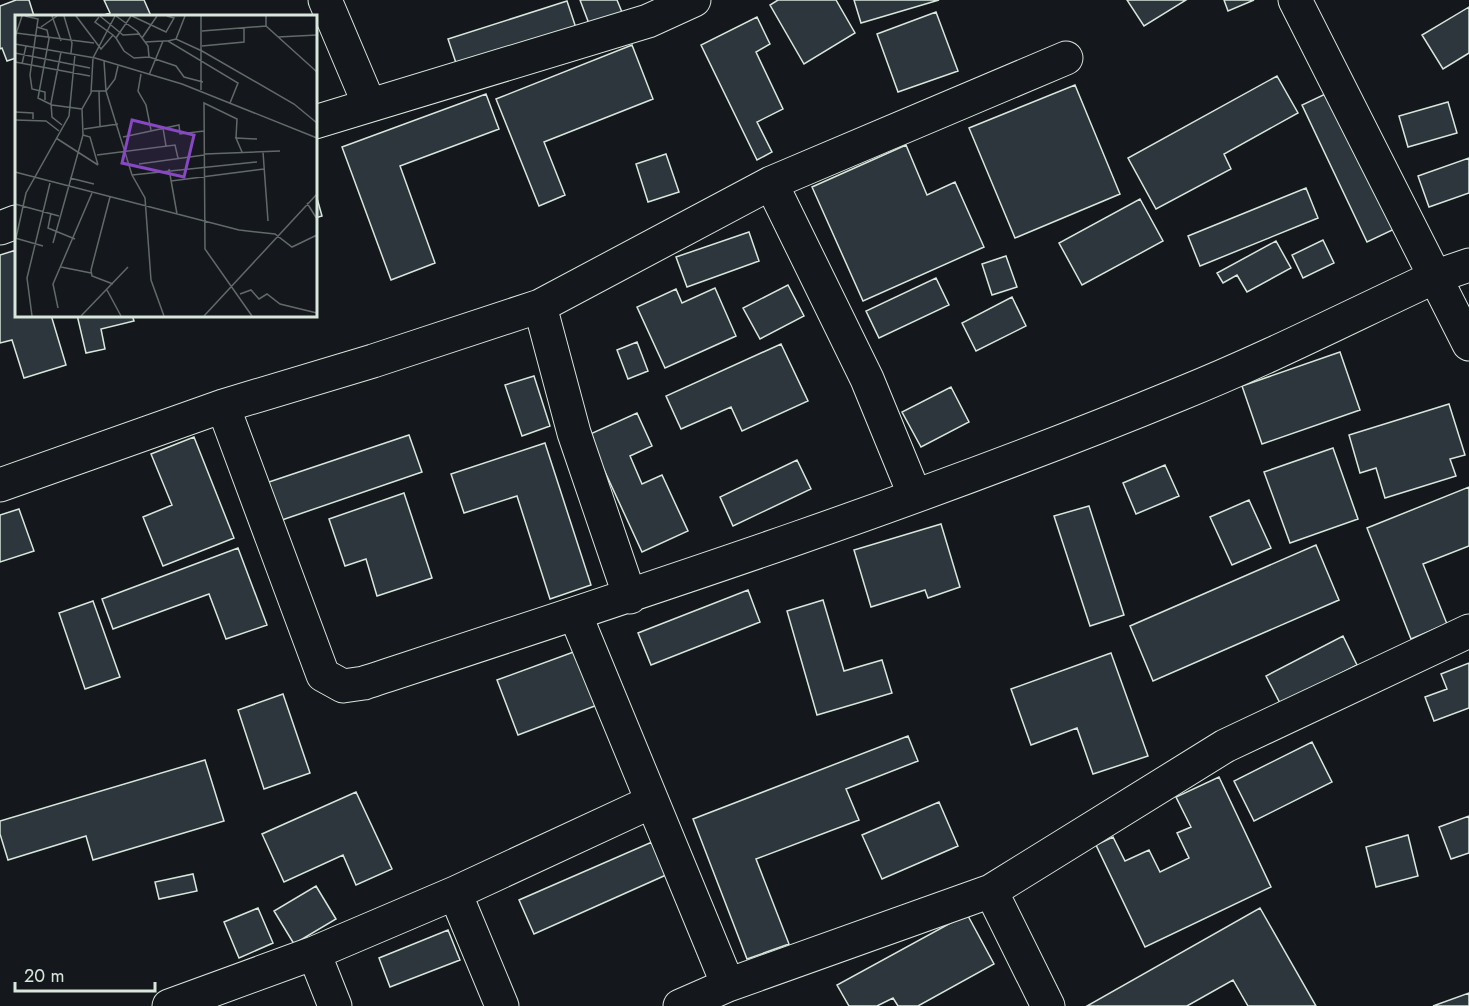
<svg xmlns="http://www.w3.org/2000/svg" width="1469" height="1006" font-family="Jost,sans-serif">
	<style>
		.building { fill: #2c363c; stroke: #d8e6dc; stroke-width: 1.5 }
		.lines { fill: none; stroke-linecap: round; stroke-linejoin: round }
		.minor-casing { stroke: #d8e6dc; stroke-width: 35 }
		.minor { stroke: #14181c; stroke-width: 33 }
		.inset-road { fill: none; stroke: #626a69; stroke-width: 1.5 }
		.view { fill: #8948c3; fill-opacity: 0.15; stroke: #8948c3; stroke-width: 3 }
		.inset-edge { fill: none; stroke: #d8e6dc; stroke-width: 3 }
	</style>
	<rect width="100%" height="100%" fill="#14181c"/>
	<!-- building -->
	<path class="building" d="M16,0H29L34,16H16V58L7,61L2,48L0,49V6Z
		M104,0H144L151,16H101L110,13Z
		M580,0H617L624,17L591,29Z
		M778,0H836L855,33L804,64L770,5Z
		M854,0H939L861,23Z
		M1127,0H1186L1144,26Z
		M1224,0H1254L1228,11Z
		M567,1L577,31L458,69L448,39Z
		M1469,7V53L1443,69L1422,35Z
		M936,12L958,71L898,92L877,34Z
		M757,17L770,44L756,52L783,109L757,122L772,152L757,160L701,45Z
		M632,45L653,99L544,142L565,195L539,206L496,99Z
		M1277,76L1298,113L1224,154L1231,169L1156,209L1128,158Z
		M1075,85L1120,194L1015,238L969,128Z
		M1338,88L1403,225L1367,242L1302,105Z
		M486,94L499,129L400,166L435,263L391,280L342,147Z
		M1448,102L1457,133L1408,147L1399,116Z
		M906,145L927,195L955,182L984,247L863,301L812,187Z
		M666,154L679,192L648,202L636,164Z
		M1469,158V193L1429,207L1418,176Z
		M1306,188L1318,218L1200,266L1188,236Z
		M315,191L322,216L315,218Z
		M1140,199L1163,241L1082,285L1059,243Z
		M749,232L759,261L687,287L676,257Z
		M1323,240L1334,263L1303,278L1292,255Z
		M1276,241L1291,268L1247,292L1237,275L1223,283L1217,273Z
		M16,250V315H51L66,365L24,378L12,340L0,343V255Z
		M1006,256L1017,287L992,295L982,264Z
		M936,278L949,305L879,338L866,311Z
		M788,285L804,316L760,339L743,308Z
		M715,288L736,336L665,368L637,307L676,289L682,303Z
		M1012,297L1026,326L976,351L962,323Z
		M77,315H132L134,321L101,329L105,349L86,353Z
		M637,342L648,371L628,379L617,350Z
		M781,344L808,401L742,431L731,407L681,429L666,396Z
		M1340,352L1360,410L1262,444L1242,386Z
		M534,376L550,426L522,436L505,385Z
		M951,387L969,422L921,447L902,412Z
		M1449,404L1465,455L1450,459L1456,476L1385,498L1376,468L1360,473L1349,435Z
		M637,413L652,446L630,456L642,484L662,475L688,531L642,552L588,435Z
		M409,435L422,472L279,521L266,483Z
		M194,437L234,538L163,566L143,517L172,505L151,454Z
		M545,443L591,585L550,599L517,496L464,513L451,474Z
		M1333,448L1358,519L1290,543L1264,472Z
		M797,460L811,489L733,526L720,497Z
		M1165,465L1179,496L1136,514L1123,483Z
		M1469,487V546L1423,564L1447,624L1411,639L1367,528Z
		M404,493L432,578L377,596L366,559L345,566L329,519Z
		M1249,500L1271,548L1232,565L1210,517Z
		M1089,506L1124,615L1090,626L1054,516Z
		M19,509L34,551L0,562V515Z
		M941,524L960,587L928,598L925,590L871,607L854,550Z
		M1316,545L1339,600L1153,681L1130,626Z
		M238,548L267,625L226,639L209,594L113,629L102,599Z
		M748,590L760,622L651,665L638,633Z
		M823,600L844,671L882,660L892,693L817,715L787,611Z
		M93,601L120,677L85,689L59,613Z
		M1343,636L1357,665L1281,705L1266,676Z
		M579,650L600,704L518,735L497,680Z
		M1111,653L1148,756L1093,774L1077,728L1031,745L1011,689Z
		M1469,663V708L1434,721L1425,697L1447,689L1441,674Z
		M283,694L310,773L264,789L238,710Z
		M908,736L918,761L846,789L859,820L756,859L789,944L747,959L693,819Z
		M1312,742L1332,782L1254,821L1234,781Z
		M205,760L224,821L93,860L86,836L8,860L0,834V821Z
		M1219,777L1271,887L1145,947L1096,845L1113,837L1125,861L1149,850L1160,872L1189,858L1177,833L1191,827L1176,797Z
		M356,792L392,869L356,885L343,855L284,882L262,834Z
		M939,802L958,846L882,879L862,835Z
		M1469,816V853L1451,859L1439,827Z
		M1408,835L1418,876L1376,887L1366,847Z
		M652,842L666,875L534,934L519,900Z
		M193,874L197,891L159,899L155,882Z
		M316,886L336,919L294,944L274,911Z
		M258,908L273,943L239,958L224,922Z
		M1260,908L1316,1006H1248L1233,980L1187,1006H1087Z
		M967,914L994,964L918,1006H898L893,998L877,1006H849L837,985Z
		M448,930L460,960L390,987L379,958Z
		M1469,993V1006H1433Z"/>
	<g class="lines">
		<defs>
			<path id="minor" d="M325,0L369,104
				M1295,0L1469,344
				M315,122L648,21L694,0
				M771,183L867,379L915,496
				M0,228L16,222
				M540,306L574,433L630,597
				M223,406L323,675L343,686L364,683C638,593 913,504 1180,394C1267,359 1351,316 1437,276L1469,265
				M0,485L223,406L373,361L540,306L771,183L1066,58
				M575,614L728,985
				M991,891L1048,1006
				M314,953L455,893
				M169,1006L314,953L335,1006
				M502,1006L455,893L651,802
				M680,1006L728,985L991,891L1225,746L1469,631"/>
		</defs>
		<!-- minor casing -->
		<use href="#minor" class="minor-casing"/>
		<!-- minor -->
		<use href="#minor" class="minor"/>
	</g>
	<!-- overview -->
	<g transform="translate(15 15)">
		<rect width="302" height="302" fill="#14181c"/>
		<path class="inset-road" d="M10,1L23,4L15,60L17,74L30,77V85M37,1L46,26M49,1L57,28L56,38M61,1L86,34L98,20L101,23L116,1M85,1L108,20L125,19M101,1L122,16L133,31L134,42L161,51L169,62L188,67M117,1L151,17L159,3L152,1M186,1V75M84,2L80,7L98,20M251,11L302,57M22,12L32,15L34,24L23,83L37,90L67,94M26,12L42,1M187,16L251,11V1M1,18L79,28M0,22L7,1M263,22L302,20M101,23L109,36L119,43L134,42M127,23L142,1M161,24L170,1M153,26L161,24L187,36L279,89L302,108M130,27L148,26M0,29L80,43L167,69L302,123M187,31L229,27V13M46,37L36,88L37,102L47,110M0,38L75,53M89,46L91,76L117,160L130,183L136,265L149,301M0,47L75,61M7,49L11,31M126,59L123,76L131,90L136,115M134,60L148,26H153L223,68L215,88M76,76H91L100,64L103,51M84,76L85,111M0,97L18,98V104M0,105L31,106L44,116M148,113L151,131M69,114L103,109M68,120L75,122L83,150M108,122L164,110L165,119L189,116M41,123L83,150M221,123L222,104L189,88L190,234L237,301M227,137L221,123L242,124M248,137L253,206M190,139L265,136M82,140L160,130L163,143M124,149L189,140M154,154L162,199M0,157L224,215L260,219L277,232L302,220M117,160L242,147M55,163L79,169M156,166L249,154M95,182L76,255L77,261L98,269M292,188L302,204M0,189L44,201M36,198L33,213L60,224M0,223L28,231M1,223L11,178L54,101L60,39M38,228L68,120L67,94L76,78L78,43L100,1M46,252L76,258M92,275L106,301M225,279L236,275L244,284L252,279L265,289L302,298M43,293L38,269L77,178M17,301L12,263L35,168M66,301L113,252M189,301L302,179"/>
		<path class="view" d="M117,105L179,120L169,162L107,148Z"/>
		<rect width="302" height="302" class="inset-edge"/>
	</g>
	<!-- scale -->
	<path d="M15 982v9h140v-9" fill="none" stroke="#d8e6dc" stroke-width="3"/>
	<text x="24" y="982" font-size="18" fill="#d8e6dc" stroke="#14181c" stroke-width="4.5" paint-order="stroke">20 m</text>
</svg>
